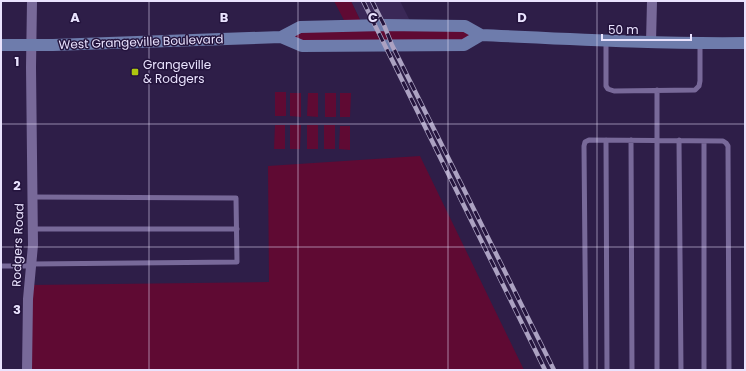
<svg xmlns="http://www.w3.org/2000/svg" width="746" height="371" font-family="Poppins,sans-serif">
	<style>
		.built { fill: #3a2857 }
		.green { fill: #5f0a33 }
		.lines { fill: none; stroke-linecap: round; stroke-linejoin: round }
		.lane { stroke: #786999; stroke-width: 5 }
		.street { stroke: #786999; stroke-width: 10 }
		.secondary { stroke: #6e7cac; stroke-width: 12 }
		.rail-casing { stroke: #aca2c2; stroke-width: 4.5 }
		.rail { stroke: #24143d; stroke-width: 3; stroke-dasharray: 9; stroke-linecap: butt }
		.grid { fill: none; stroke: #eae3fe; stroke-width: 1; stroke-opacity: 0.55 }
		.poi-dot { fill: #adc60f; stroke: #24143d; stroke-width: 1.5 }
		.labels { text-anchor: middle; stroke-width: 3; stroke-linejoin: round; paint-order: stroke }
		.street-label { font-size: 12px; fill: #eae3fe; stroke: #24143d }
		.poi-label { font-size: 12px; fill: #eae3fe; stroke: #24143d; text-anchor: start }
		.grid-label { font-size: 13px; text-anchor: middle; font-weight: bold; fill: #eae3fe; stroke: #24143d; stroke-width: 3; stroke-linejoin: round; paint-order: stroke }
	</style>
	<rect width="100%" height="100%" fill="#2e1e48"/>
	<!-- built -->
	<path class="built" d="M351,1H400L412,25L363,26Z"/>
	<!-- green -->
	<path class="green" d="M334,1H351L363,26H465L481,35L464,45L302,46L281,37L300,27L347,26Z
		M275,92H286V116H275Z
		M290,93H301V117L290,116Z
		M308,93H318V117L307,116Z
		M325,93H336V117H325Z
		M340,93H351L350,117H340Z
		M275,125H285V149H274Z
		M290,125H301L300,149H290Z
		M307,125H318V149H307Z
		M324,125H335V149H324Z
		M340,126H350V150L339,149Z
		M420,156L524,370H27L30,285L269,282L268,166Z"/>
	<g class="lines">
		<!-- lane -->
		<path class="lane" d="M606,42V86L608,89L614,91L695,90L699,86L700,81V44
			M606,140L607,370
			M631,140L632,370
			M679,140L681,370
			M704,141V370
			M33,229H237
			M32,264L237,262L236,198L33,197
			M1,266H31
			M586,370L584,146L585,142L589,140L723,141L726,143L728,146L729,370
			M657,370V90"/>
		<!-- street -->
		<path class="street" d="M651,42L652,1
			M27,370L28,299L33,245L31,67L32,1"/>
		<!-- secondary -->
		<path class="secondary" d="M281,37L300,27L384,25L465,26L481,35C569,39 657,44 745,43
			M1,45H53L281,37L302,46L464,45L481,35"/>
		<defs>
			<path id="rail" d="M363,1L545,370
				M372,1L384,25L392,45L554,370"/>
		</defs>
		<!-- rail casing -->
		<use href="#rail" class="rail-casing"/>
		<!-- rail -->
		<use href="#rail" class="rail"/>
	</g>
	<!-- grid -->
	<path class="grid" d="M149,1V370M298,1V370M448,1V370M597,1V370M1,124H745M1,247H745"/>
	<!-- markers -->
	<rect class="poi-dot" x="131" y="68" width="8" height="8" rx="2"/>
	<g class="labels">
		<!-- street labels -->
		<g class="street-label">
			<text transform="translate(141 42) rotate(-2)" y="4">West Grangeville Boulevard</text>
			<text transform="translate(18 245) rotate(-88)" y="4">Rodgers Road</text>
		</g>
		<!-- poi labels -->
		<g class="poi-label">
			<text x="143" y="69">Grangeville<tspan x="143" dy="14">&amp; Rodgers</tspan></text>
		</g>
	</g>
	<g class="grid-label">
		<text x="75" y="22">A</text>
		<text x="224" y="22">B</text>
		<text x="373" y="22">C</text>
		<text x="522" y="22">D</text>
		<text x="17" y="66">1</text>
		<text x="17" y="190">2</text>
		<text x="17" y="314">3</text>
	</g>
	<!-- border -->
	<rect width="746" height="371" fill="none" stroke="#eae3fe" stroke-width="4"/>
	<!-- scale -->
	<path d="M602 34v6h89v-6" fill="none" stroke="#eae3fe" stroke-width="2"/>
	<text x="608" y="34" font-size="12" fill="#eae3fe" stroke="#24143d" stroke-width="3" paint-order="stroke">50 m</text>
</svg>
